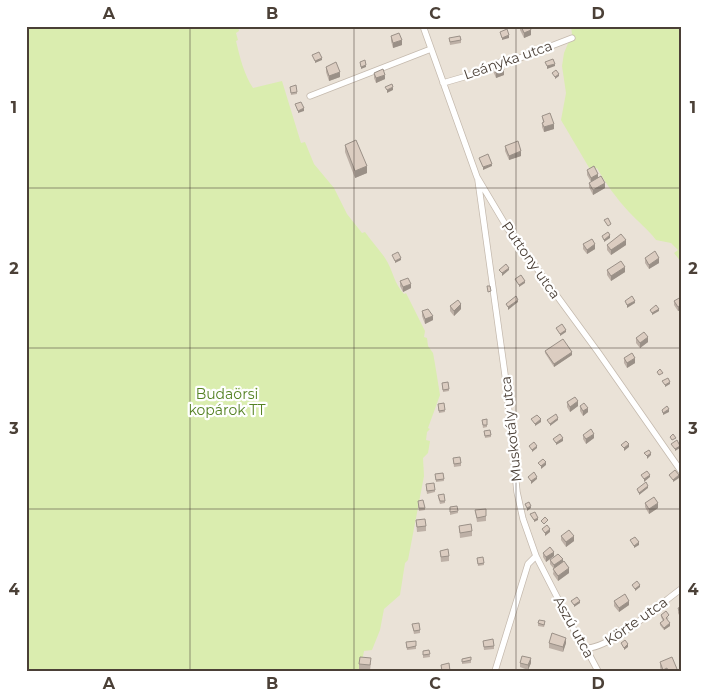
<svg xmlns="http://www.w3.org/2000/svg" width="707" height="697" font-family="Montserrat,sans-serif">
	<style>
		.residential { fill: #eae2d7 }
		.green { fill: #daedaf }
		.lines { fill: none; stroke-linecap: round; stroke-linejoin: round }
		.street-casing { stroke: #c5baae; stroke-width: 7 }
		.street { stroke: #fff; stroke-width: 5.5 }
		.wall { fill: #bdb0a6 }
		.shaded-wall { fill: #9a9087 }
		.building { fill: #dccdc1; stroke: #9a9087 }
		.grid { fill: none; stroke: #4b4037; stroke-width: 1; stroke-opacity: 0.55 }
		.labels { text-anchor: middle; stroke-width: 4.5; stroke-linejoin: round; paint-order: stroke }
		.street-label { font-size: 14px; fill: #4b4037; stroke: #fff }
		.park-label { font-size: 14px; fill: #558224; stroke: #fff }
		.neatline { fill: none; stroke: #4b4037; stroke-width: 2 }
		.grid-label { font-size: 16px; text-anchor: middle; font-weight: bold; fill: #4b4037 }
	</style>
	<rect width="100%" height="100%" fill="#f6f0e9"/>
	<!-- residential -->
	<path class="residential" d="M230,26H573L597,167L681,243V671H348L252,92L231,48Z"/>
	<!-- green -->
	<path class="green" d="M26,26H238L239,31L236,33L238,40L236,41C240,58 244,74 253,88L282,81L301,143L305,142L314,164L334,188L347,214L362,233L365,232C371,241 379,249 385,258C393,270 394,284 404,294L406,293L425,331L424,337L427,338L428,346L433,353L435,364L440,395L428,428L430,429L427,432L426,440L430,441L428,453L423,458L424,476L408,560L405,563L400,595L384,609L380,630L372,650L364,651L362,661L360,662L359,671H26Z
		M571,26H681V262L674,253L678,250L671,243L656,240C648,229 638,222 629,212C617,199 606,184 597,168L591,171L561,120L566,93L562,66L564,53L572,34Z"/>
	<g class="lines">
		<defs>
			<path id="street" d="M423,26L477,177L508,229L598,352L681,471
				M443,83L481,72L500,62L520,58L572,38
				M310,96L431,49
				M478,180L506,382L517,492L523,519L536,556L576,634L583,645L588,648L590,656L598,671
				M588,648C613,646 659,605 681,589
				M495,671L528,564L536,556"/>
		</defs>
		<!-- street casing -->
		<use href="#street" class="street-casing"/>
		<!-- street -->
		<use href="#street" class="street"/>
	</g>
	<!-- wall -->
	<path class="wall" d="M520,26H529L531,35L524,38L520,30Z
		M391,36L402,45L393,48L391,41Z
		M449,38L461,40V43L450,45Z
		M493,66L504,75L496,78L493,71Z
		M326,67L340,77L329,81L326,72Z
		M374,73L385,79L376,83L374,78Z
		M290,87L297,92V94L291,95Z
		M542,116L554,129L544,132L542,127V123L543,122Z
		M345,145L367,173L355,178L345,152Z
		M505,146L521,156L509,160L505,151Z
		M587,170L598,177L605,188L593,195L589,187V183L591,182L587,175Z
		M583,244L595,249L587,254L583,249Z
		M607,245H626L611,255L607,250Z
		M645,258L659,263L649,269L645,263Z
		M607,270L625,272L611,281L607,275Z
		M400,281L411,288L403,292L400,286Z
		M681,297L678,311L674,305V301Z
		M450,306L461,309L454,316L450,311Z
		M422,311L433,320L425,324L422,316Z
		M636,338L648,342L640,348L636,343Z
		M545,351L572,355L554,367L545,353Z
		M624,358L635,363L627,368L624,363Z
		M448,382L449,391L443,392L442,383Z
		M567,402L578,406L570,412L567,407Z
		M444,403L445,412L439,413L438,404Z
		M580,406L588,412L583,416L580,411Z
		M487,419V427L483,428L482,420Z
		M484,431L491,435V437L485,438Z
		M583,435L594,438L586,444L583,439Z
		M453,458L461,463V466L454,467Z
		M443,473L444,481L436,482L435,474Z
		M426,487L435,490V492L427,494Z
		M438,497L445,501V503L440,504Z
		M645,503L658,508L649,514L645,507Z
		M418,504L425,508V510L419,511Z
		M457,506L458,513L450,515V507Z
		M475,510L486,516V521L477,522Z
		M416,520L426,526V531L417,532Z
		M459,526L472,531V536L460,538Z
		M561,536L574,541L566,547L561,540Z
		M440,551L449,556V561L441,562Z
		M543,553L554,556L546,562L543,557Z
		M477,558L484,563V565L478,566Z
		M550,560L563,562L569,573L558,581L553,574L554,569L550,564Z
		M614,601L629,605L619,612L614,606Z
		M681,607V619L678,613V608Z
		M661,615L669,618L667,619L670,626L664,630L660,625V623L663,621L661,617Z
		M538,623L545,624L544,627L538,626Z
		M412,624L420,630V633L414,634Z
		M483,641L494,646V649L484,650Z
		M406,642L416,646V649L407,650Z
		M549,643H566L563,652L549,648Z
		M429,650L430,657L423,658V651Z
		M471,657V663L462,664V659Z
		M660,662L677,671H661L660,667Z
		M371,663L370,670L359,669V664Z
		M520,663H531L528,670L520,667Z"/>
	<!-- shaded-wall -->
	<path class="shaded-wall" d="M394,26H401L394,29Z
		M531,30V35L524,38V33Z
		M509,35V38L502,40V38Z
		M402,40V45L393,48V43Z
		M322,58V60L315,63V61Z
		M555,64V66L547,69V66Z
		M366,65V67L361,69V67Z
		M504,70V75L496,78V73Z
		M340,72V77L329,81V76Z
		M559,74V76L555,79V77Z
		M385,75V79L376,83V78Z
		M393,87V90L387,93V90Z
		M304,108V111L298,113V111Z
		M554,124V129L544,132V127Z
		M521,151V156L509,160V156Z
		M492,164V166L483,170V167Z
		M367,166V173L355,178V171Z
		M598,174V179L591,183V178Z
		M605,183V188L593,195V190Z
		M610,235V238L604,242V240Z
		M626,240V245L611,255V250Z
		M595,244V249L587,254V250Z
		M401,258V260L395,263V261Z
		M659,258V263L649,269V265Z
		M625,267V272L611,281V276Z
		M509,268V270L502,276V273Z
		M525,281V283L519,287V285Z
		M411,284V288L403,292V287Z
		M518,300V302L508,310V307Z
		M635,301V303L627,308V305Z
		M461,304V309L454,316V311Z
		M681,305V310L678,311V307Z
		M659,309V311L652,315V313Z
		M433,316V320L425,324V319Z
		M566,330V332L560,336V334Z
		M648,337V342L640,348V343Z
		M572,352V355L554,367V364Z
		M635,358V363L627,368V363Z
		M670,382V384L665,387V385Z
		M578,401V406L570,412V407Z
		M588,408V412L583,416V411Z
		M669,409V412L663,415V413Z
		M558,418V420L550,426V424Z
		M541,419V422L535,426V424Z
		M594,434V438L586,444V439Z
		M563,438V441L556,445V443Z
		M629,444V447L624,451V448Z
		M537,446V448L532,452V450Z
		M680,446V448L675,451V449Z
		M651,453V455L647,459V456Z
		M546,462V465L541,469V466Z
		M650,475V477L644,482V479Z
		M679,475V478L673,482V480Z
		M537,477V479L531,484V481Z
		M648,486V488L639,495V493Z
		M658,503V508L649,514V509Z
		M531,506V508L527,511V508Z
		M538,518V520L534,522V520Z
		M550,529V532L545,536V533Z
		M574,536V541L566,547V542Z
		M639,542V545L634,548V546Z
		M554,552V556L546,562V557Z
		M563,559V564L554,570V565Z
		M569,568V573L558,581V576Z
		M640,585V587L635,591V589Z
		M580,601V603L574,607V605Z
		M629,601V605L619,612V608Z
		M670,623V626L664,630V628Z
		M566,638V643L563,652V647Z
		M628,644V647L624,650V648Z
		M531,658V663L528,670V665Z"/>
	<!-- building -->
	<path class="building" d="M521,26H529L531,30L524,33Z
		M507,29L509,35L502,38L500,32Z
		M399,33L402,40L393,43L391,36Z
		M460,36L461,40L450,42L449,38Z
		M319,52L322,58L315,61L312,55Z
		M553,59L555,64L547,66L545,62Z
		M365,60L366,65L361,67L360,62Z
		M336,62L340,72L329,76L326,67Z
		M501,63L504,70L496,73L493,66Z
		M383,69L385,75L376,78L374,73Z
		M556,70L559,74L555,77L552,73Z
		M392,84L393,87L387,90L385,87Z
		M296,85L297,92L291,93L290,87Z
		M301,102L304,108L298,111L295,104Z
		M550,113L554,124L544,127L542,123L544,122L542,116Z
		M356,140L367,166L355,171L345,145Z
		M518,141L521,151L509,156L505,146Z
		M488,154L492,164L483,167L479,158Z
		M594,166L598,174L591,178L587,170Z
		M601,176L605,183L593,190L589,183Z
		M608,218L611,224L608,226L604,220Z
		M608,232L610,235L604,240L602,236Z
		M621,234L626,240L611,250L607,245Z
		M592,239L595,244L587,250L583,244Z
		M655,251L659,258L649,265L645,258Z
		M398,252L401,258L395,261L392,255Z
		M621,261L625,267L611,276L607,270Z
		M506,264L509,268L502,273L499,270Z
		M521,275L525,281L519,285L515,279Z
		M408,278L411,284L403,287L400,281Z
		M487,286H490L491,291L488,292Z
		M516,296L518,300L508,307L506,304Z
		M632,296L635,301L627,305L625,301Z
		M681,297V305L678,307L674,301Z
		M458,300L461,304L454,311L450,306Z
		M656,305L659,309L652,313L650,310Z
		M428,309L433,316L425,319L422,311Z
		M562,324L566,330L560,334L556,328Z
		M644,332L648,337L640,343L636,338Z
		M563,339L572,352L554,364L545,351Z
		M632,353L635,358L627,363L624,358Z
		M660,369L663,373L659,375L657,372Z
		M668,378L670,382L665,385L662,381Z
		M448,382L449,389L443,390L442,383Z
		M575,397L578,401L570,407L567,402Z
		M444,403L445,410L439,411L438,404Z
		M584,403L588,408L583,411L580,406Z
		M667,406L669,409L663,413L662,410Z
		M556,414L558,418L550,424L547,420Z
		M537,415L541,419L535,424L531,419Z
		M487,419V425H483L482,420Z
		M591,429L594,434L586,439L583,435Z
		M490,430L491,435L485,436L484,431Z
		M560,434L563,438L556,443L553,439Z
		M673,434L676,438L672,440L670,437Z
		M677,440L680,446L675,449L671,444Z
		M626,441L629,444L624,448L621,445Z
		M534,442L537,446L532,450L529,446Z
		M649,450L651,453L647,456L644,453Z
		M460,457L461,463L454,464L453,458Z
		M543,459L546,462L541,466L538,463Z
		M675,470L679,475L673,480L669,475Z
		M647,471L650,475L644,479L641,475Z
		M534,472L537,477L531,481L528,477Z
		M443,473L444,479L436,480L435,474Z
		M646,482L648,486L639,493L637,489Z
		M434,483L435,490L427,491L426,484Z
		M444,494L445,501H440L438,495Z
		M654,497L658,503L649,509L645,503Z
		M423,500L425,508H419L418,501Z
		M529,502L531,506L527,508L525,504Z
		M457,506L458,511L450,512V507Z
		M486,509V516L477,518L475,510Z
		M535,512L538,518L534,520L530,514Z
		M545,517L548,520L544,524L541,521Z
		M425,519L426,526L417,527L416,520Z
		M471,524L472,531L460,533L459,526Z
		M547,525L550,529L545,533L542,529Z
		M569,530L574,536L566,542L561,536Z
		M635,537L639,542L634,546L630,540Z
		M550,547L554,552L546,557L543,553Z
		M448,549L449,556L441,557L440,551Z
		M558,554L563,559L554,565L550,560Z
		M483,557L484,563L478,564L477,558Z
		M564,561L569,568L558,576L553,569Z
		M637,581L640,585L635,589L632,585Z
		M625,594L629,601L619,608L614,601Z
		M577,597L580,601L574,605L571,601Z
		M681,607V615L678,608Z
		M666,611L669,615L666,618L670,623L664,628L660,623L664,620L661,615Z
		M539,620L545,621L544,625L538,623Z
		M419,623L420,630L414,631L412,624Z
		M552,633L566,638L563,647L549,643Z
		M493,639L494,646L484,647L483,641Z
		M625,640L628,644L624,648L621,643Z
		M416,641V646L407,648L406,642Z
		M429,650L430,654L423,655V651Z
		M522,656L531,658L528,665L520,663Z
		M360,657L371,658L370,665L359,664Z
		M471,657V660L462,662V659Z
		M672,657L677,669L674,671H668L667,668L663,670L660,662Z
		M449,663L450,671H442L441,665Z"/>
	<!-- grid -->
	<path class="grid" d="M190,26V671M354,26V671M516,26V671M26,188H681M26,348H681M26,509H681"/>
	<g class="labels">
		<!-- street labels -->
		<g class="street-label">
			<text transform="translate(508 60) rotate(-19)" y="5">Leányka utca</text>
			<text transform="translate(531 260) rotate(55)" y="5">Puttony utca</text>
			<text transform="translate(511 429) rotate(-96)" y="5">Muskotály utca</text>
			<text transform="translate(636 621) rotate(-35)" y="5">Körte utca</text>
			<text transform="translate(574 627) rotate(61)" y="5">Aszú utca</text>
		</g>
		<!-- park labels -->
		<g class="park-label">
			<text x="227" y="399">Budaörsi<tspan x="227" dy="16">kopárok TT</tspan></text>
		</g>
	</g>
	<!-- border -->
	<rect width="707" height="697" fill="none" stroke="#ffffff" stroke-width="55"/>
	<rect x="28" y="28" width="652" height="642" class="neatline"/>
	<g class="grid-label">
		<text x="109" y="19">A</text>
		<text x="272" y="19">B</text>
		<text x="435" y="19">C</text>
		<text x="598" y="19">D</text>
		<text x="14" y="113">1</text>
		<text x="693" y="113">1</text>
		<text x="14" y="274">2</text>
		<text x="693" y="274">2</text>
		<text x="14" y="434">3</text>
		<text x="693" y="434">3</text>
		<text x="14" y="595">4</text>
		<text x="693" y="595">4</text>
		<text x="109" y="689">A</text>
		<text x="272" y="689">B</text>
		<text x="435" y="689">C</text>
		<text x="598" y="689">D</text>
	</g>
</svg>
